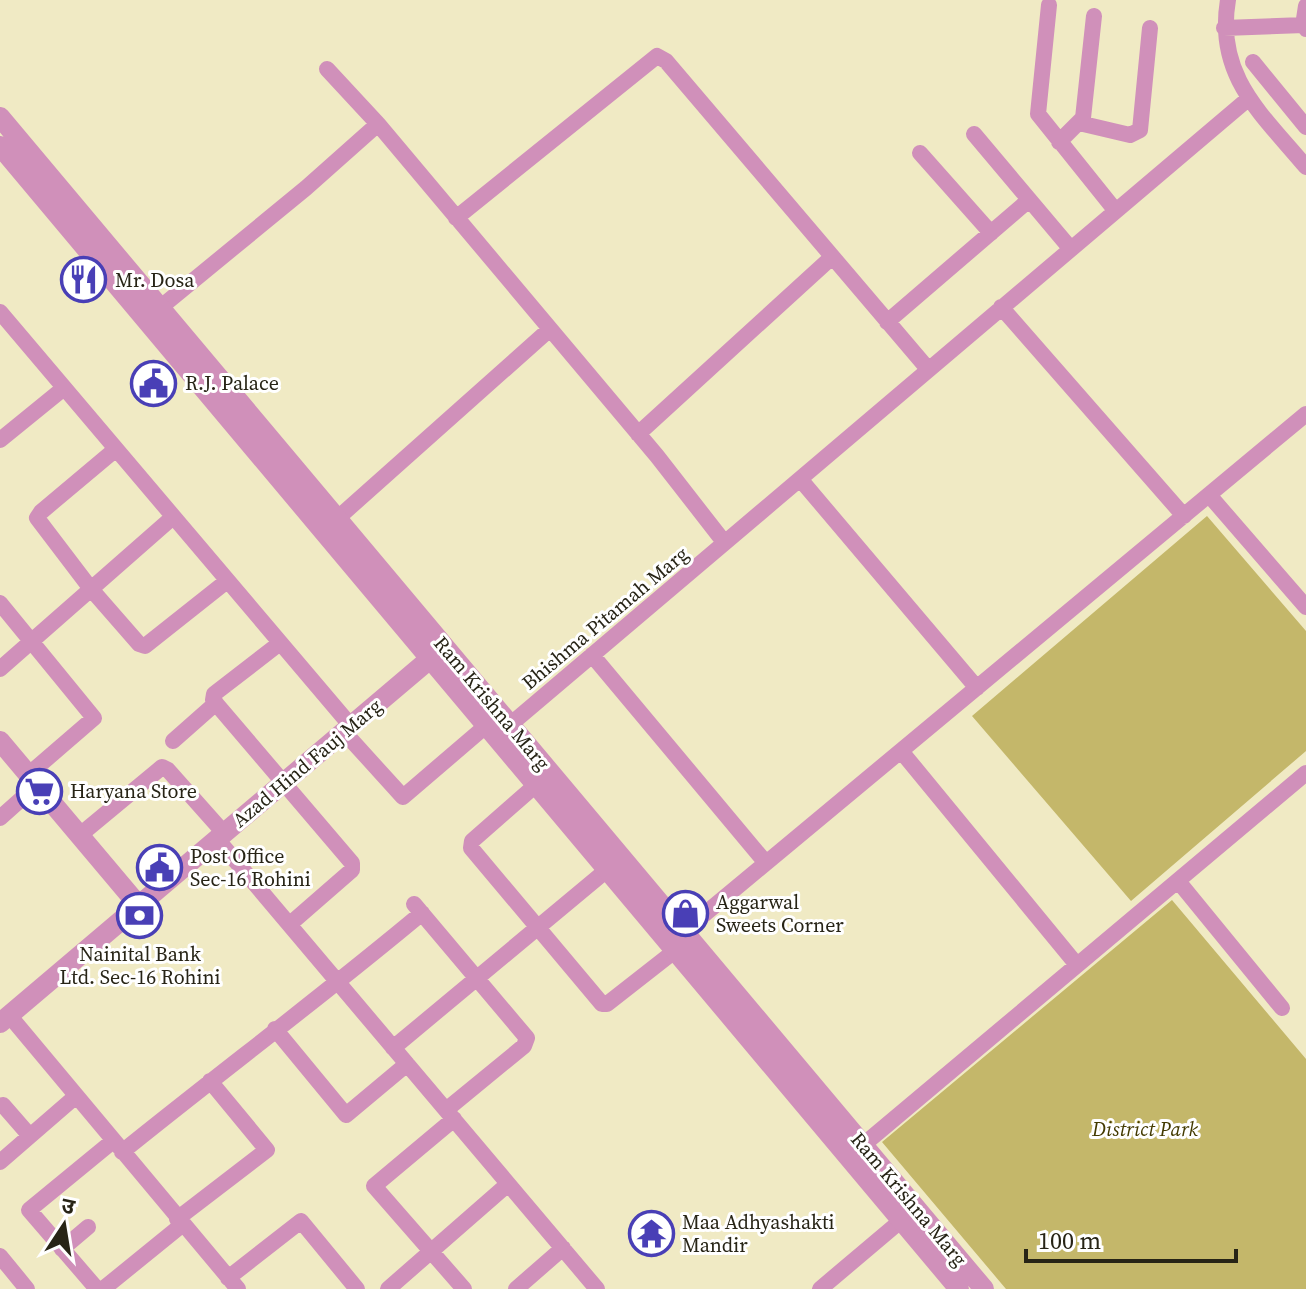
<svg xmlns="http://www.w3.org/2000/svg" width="1306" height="1289" font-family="'Source Serif 4','Noto Sans Devanagari',serif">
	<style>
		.green { fill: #c4b76a }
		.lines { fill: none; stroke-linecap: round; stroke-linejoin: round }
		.minor { stroke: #d090ba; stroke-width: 16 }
		.tertiary { stroke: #d090ba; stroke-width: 20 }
		.labels { text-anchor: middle; stroke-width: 6; stroke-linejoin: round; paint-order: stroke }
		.poi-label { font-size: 20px; fill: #272416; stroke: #fff; text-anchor: start }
		.street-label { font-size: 20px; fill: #272416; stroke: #fff }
		.park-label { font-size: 20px; font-style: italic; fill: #433a00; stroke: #fff }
	</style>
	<rect width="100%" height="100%" fill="#f0eac4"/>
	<!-- green -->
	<path class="green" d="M1207,516L1306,631V751L1131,901L972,716Z
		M1172,900L1306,1059V1289H1006L882,1142Z"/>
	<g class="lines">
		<!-- minor -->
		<path class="minor" d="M1228,0C1215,76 1262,114 1306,167
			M1049,5L1038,114L1115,210
			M1306,6L1304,19L1306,29
			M1224,28L1304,25
			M1253,62L1306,127
			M327,69L378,124L657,456L724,542
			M1079,123L1130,135L1140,130L1150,28
			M974,134L1070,248
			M1059,142L1083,118L1094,16
			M920,153L991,233
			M456,218L657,56L666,61L928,369
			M161,307L306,188L378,124
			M1001,307L1184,516
			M0,312L351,726
			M887,322L1029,200
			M638,434L832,257
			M0,440L64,388
			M116,449L41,512L37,518L91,589L139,644L145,646L227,581
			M800,479L977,688
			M1209,495L1306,607
			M330,525L550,329
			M0,603L94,718L28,775
			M280,643L214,694L213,700L352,863V870L290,924
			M592,655L766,863
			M0,669L173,517
			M511,724L1248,99
			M344,732L403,797L487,725
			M173,741L216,703
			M901,751L1077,965
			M537,784L472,841L471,848L602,1004H607L676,950
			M0,818L37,785
			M80,835L162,767L168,770L224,833
			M217,839L597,1289
			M1178,881L1282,1008
			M414,904L527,1038L524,1046L446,1110
			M677,937L1306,414
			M9,1015L238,1289
			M275,1029L346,1115L407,1064
			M393,1048L608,869
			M3,1105L30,1136
			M454,1119L374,1186L464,1289
			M863,1145L1306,773
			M122,1152C221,1072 324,995 422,913
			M0,1162L75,1097
			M177,1219L267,1150L210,1081
			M62,1249L88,1227
			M0,1256L27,1289
			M228,1278L301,1221L357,1289
			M97,1289L29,1210L113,1141
			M103,1289L183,1224
			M388,1289L508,1184
			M516,1289L563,1248
			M820,1289L910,1213"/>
		<!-- tertiary -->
		<path class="tertiary" d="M0,117L984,1289
			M0,146L959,1289
			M0,741L139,906
			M0,1023L431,658"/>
	</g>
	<!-- icons -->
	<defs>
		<symbol id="restaurant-ring" viewBox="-11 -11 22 22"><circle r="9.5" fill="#fff" stroke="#493fb6" stroke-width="1.5"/><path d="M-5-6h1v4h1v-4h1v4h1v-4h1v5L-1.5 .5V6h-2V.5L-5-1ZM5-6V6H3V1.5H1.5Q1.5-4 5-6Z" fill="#493fb6"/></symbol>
		<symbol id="civic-ring" viewBox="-11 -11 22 22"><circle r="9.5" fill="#fff" stroke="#493fb6" stroke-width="1.5"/><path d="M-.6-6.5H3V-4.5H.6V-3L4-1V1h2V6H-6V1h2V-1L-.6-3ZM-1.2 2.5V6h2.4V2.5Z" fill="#493fb6"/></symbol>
		<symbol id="supermarket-ring" viewBox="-11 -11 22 22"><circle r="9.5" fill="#fff" stroke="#493fb6" stroke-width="1.5"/><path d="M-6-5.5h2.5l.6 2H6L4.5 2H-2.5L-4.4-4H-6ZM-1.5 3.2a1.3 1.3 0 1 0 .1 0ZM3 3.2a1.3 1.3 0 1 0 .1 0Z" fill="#493fb6"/></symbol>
		<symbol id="shop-ring" viewBox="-11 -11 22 22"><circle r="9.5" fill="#fff" stroke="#493fb6" stroke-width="1.5"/><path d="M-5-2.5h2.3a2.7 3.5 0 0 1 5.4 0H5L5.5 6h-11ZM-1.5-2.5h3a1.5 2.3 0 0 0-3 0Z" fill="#493fb6"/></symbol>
		<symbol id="bank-ring" viewBox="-11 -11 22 22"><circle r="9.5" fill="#fff" stroke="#493fb6" stroke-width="1.5"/><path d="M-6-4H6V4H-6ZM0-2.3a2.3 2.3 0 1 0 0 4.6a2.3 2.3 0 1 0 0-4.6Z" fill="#493fb6"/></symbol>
		<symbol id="temple-ring" viewBox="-11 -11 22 22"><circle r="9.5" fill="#fff" stroke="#493fb6" stroke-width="1.5"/><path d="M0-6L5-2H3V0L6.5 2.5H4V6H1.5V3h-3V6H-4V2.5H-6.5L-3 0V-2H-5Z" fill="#493fb6"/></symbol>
	</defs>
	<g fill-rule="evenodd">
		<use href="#restaurant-ring" x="58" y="254" width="51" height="51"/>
		<use href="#civic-ring" x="128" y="358" width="51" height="51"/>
		<use href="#supermarket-ring" x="14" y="766" width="51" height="51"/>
		<use href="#civic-ring" x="134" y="842" width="51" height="51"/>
		<use href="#shop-ring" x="660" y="888" width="51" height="51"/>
		<use href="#bank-ring" x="114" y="890" width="51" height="51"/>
		<use href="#temple-ring" x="626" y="1208" width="51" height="51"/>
	</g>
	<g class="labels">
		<!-- poi labels -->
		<g class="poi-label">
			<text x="115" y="287">Mr. Dosa</text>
			<text x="185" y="390">R.J. Palace</text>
			<text x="70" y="798">Haryana Store</text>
			<text x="190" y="863">Post Office<tspan x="190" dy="23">Sec-16 Rohini</tspan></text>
			<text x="716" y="909">Aggarwal<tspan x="716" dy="23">Sweets Corner</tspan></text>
			<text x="140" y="961" text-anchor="middle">Nainital Bank<tspan x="140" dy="23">Ltd. Sec-16 Rohini</tspan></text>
			<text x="682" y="1229">Maa Adhyashakti<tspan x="682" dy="23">Mandir</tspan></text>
		</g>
		<!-- street labels -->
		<g class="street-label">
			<text transform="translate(605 618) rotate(-40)" y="7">Bhishma Pitamah Marg</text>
			<text transform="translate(492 703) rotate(50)" y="7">Ram Krishna Marg</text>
			<text transform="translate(307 763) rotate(-40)" y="7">Azad Hind Fauj Marg</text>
			<text transform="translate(909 1199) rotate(50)" y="7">Ram Krishna Marg</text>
		</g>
		<!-- park labels -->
		<g class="park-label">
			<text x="1145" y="1136">District Park</text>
		</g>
	</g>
	<!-- north arrow -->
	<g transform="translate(64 1225) rotate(12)" stroke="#ffffff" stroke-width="6" paint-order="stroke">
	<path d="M0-6L14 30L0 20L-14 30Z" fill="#272416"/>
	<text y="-12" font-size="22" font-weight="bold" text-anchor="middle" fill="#272416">उ</text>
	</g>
	<!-- scale -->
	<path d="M1026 1249v12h210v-12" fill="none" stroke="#272416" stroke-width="4"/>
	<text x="1038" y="1249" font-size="24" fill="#272416" stroke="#ffffff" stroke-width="6" paint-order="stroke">100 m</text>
</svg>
